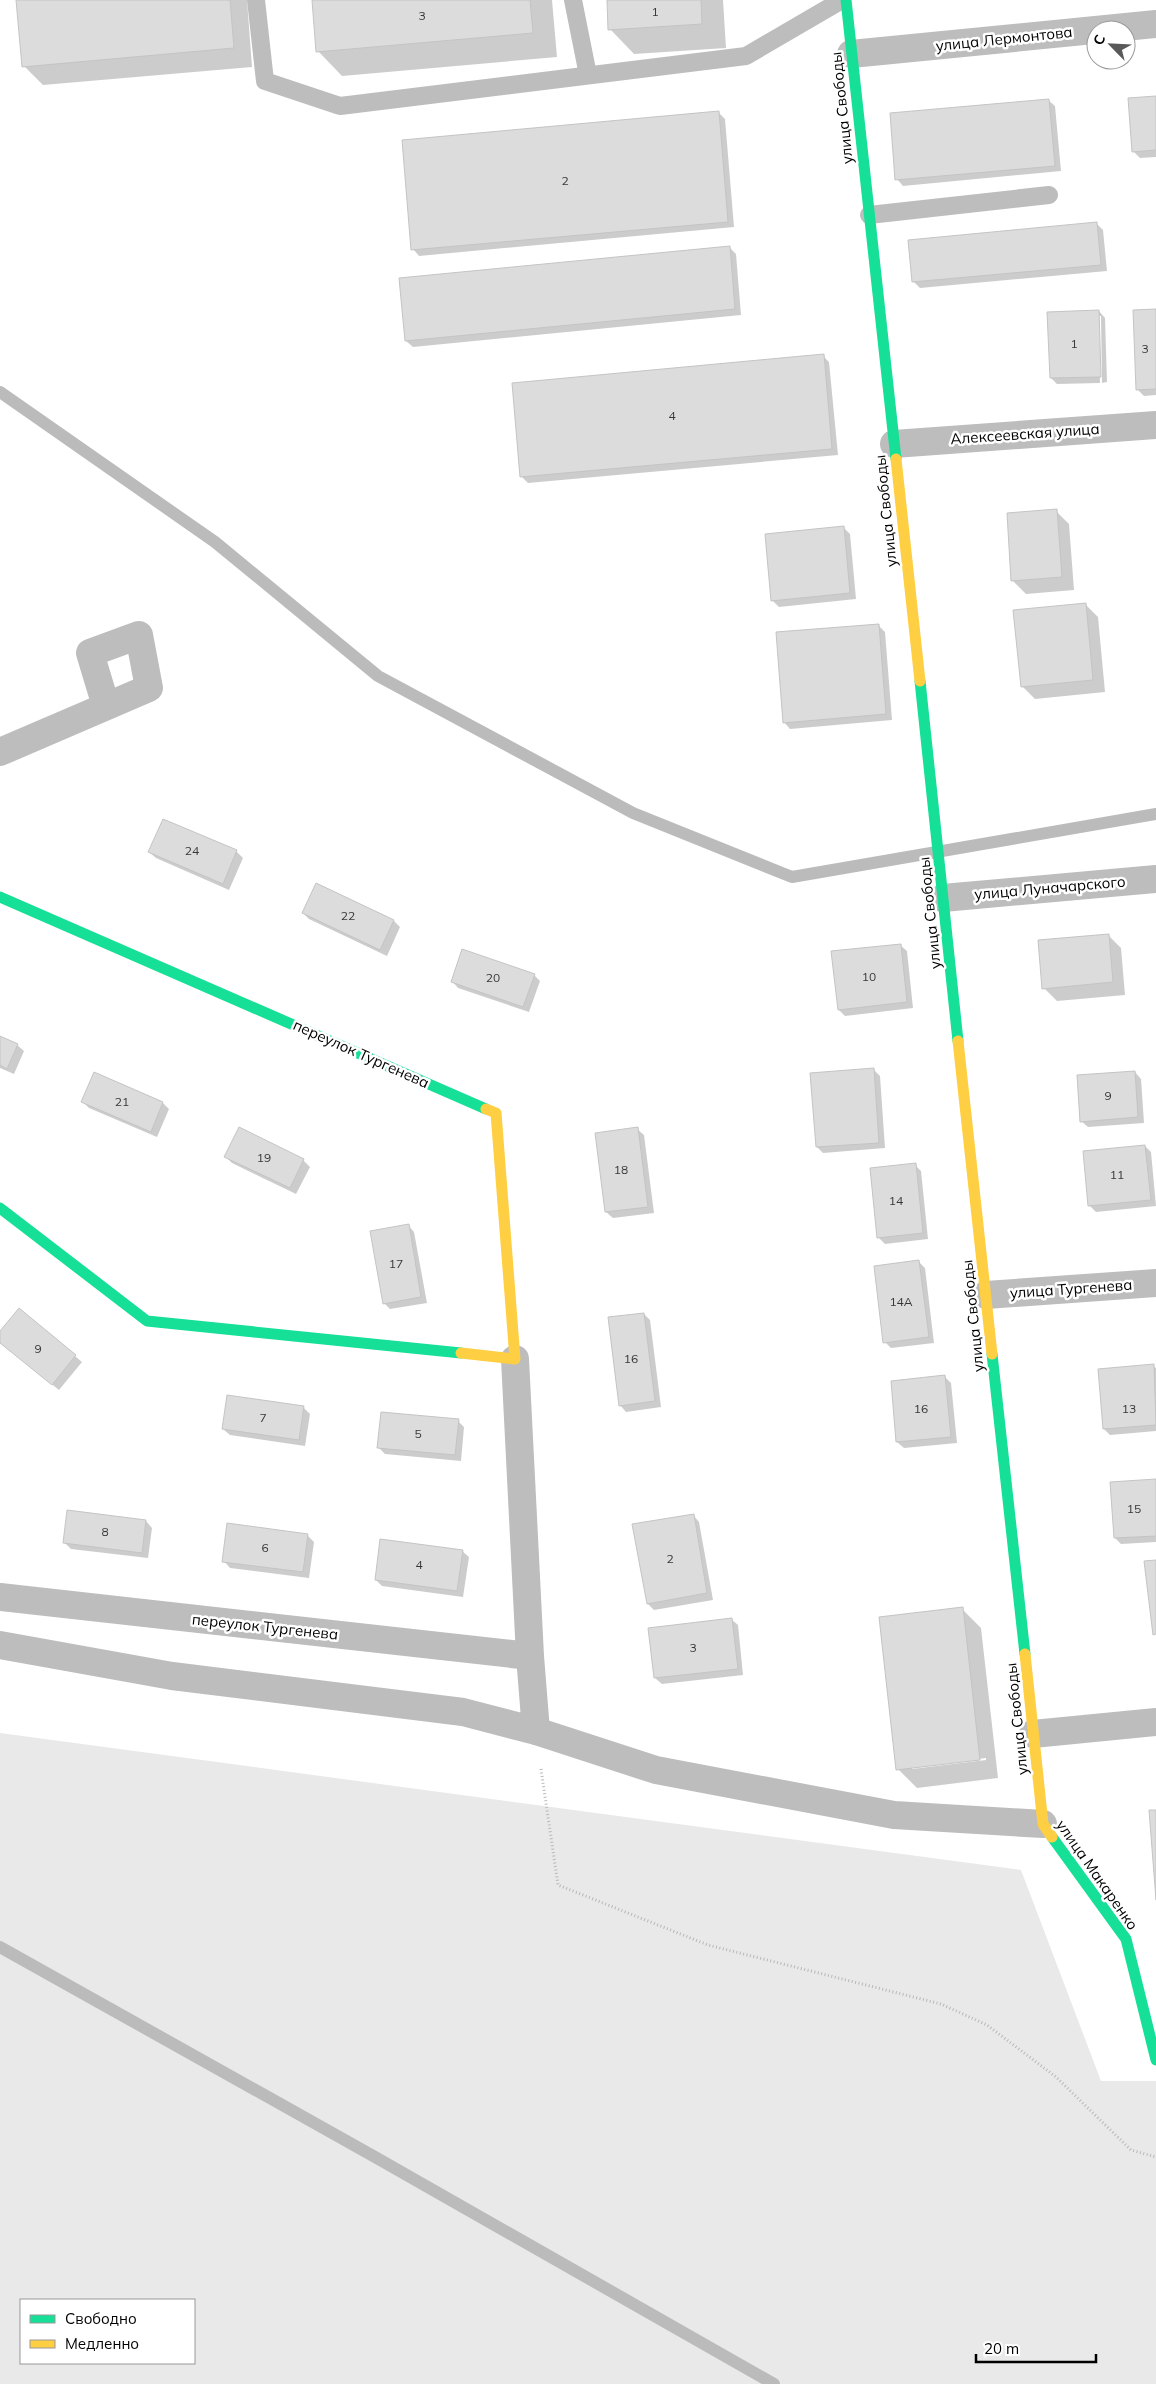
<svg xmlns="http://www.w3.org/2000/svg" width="1156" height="2384" font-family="Mulish,sans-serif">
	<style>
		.green { fill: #e9e9e9; fill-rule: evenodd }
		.shadow { fill: #0003; fill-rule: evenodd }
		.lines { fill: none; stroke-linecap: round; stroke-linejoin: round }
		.stream { stroke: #bbb; stroke-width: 12 }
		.building { fill: #dcdcdc; stroke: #c4c4c4 }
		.path { stroke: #b8b8b8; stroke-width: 3; stroke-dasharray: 1 2.5; stroke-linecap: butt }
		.lane { stroke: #bdbdbd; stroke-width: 18 }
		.street { stroke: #bdbdbd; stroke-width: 28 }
		.fast { stroke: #16e098; stroke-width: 11 }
		.slow { stroke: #ffcf43; stroke-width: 11 }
		.labels { text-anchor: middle; stroke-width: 5; stroke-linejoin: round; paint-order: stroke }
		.number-label { font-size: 12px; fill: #373737 }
		.street-label { font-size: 15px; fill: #000; stroke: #fff }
	</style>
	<rect width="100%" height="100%" fill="#fff"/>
	<!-- green -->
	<path class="green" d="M0,1733L1021,1870L1101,2081H1156V2384H0ZM21,2300H194V2363H21Z"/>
	<!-- shadow -->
	<path class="shadow" d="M18,0H247L252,67L43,85L24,66Z
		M313,0H552L557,57L342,76L318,51Z
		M608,0H723L726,48L634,54L610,29Z
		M1156,97V157L1140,158L1133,151Z
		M1048,100L1055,106L1061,171L903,186L897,179Z
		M718,112L725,119L734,227L419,256L413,249Z
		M1097,224L1103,230L1107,271L920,288L913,281Z
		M729,247L736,254L741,315L413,347L406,341Z
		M1156,310V395L1144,396L1137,389Z
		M1099,311L1105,318L1107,382L1102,383L1101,316H1098L1100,383L1057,384L1051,378Z
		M823,356L829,362L838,455L528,483L522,477Z
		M1056,511L1069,524L1074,590L1026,594L1013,581Z
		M843,527L850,534L856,599L779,607L772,600Z
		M1085,604L1098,617L1105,692L1035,699L1022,686Z
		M878,625L885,632L892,720L790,729L784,722Z
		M163,820L236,851L243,858L229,890L156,858L149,852Z
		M317,885L394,921L400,927L387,956L309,919L303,913Z
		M1108,935L1121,948L1125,995L1057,1001L1044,988Z
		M900,945L907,951L913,1008L845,1016L839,1010L833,953Z
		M534,975L540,981L529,1012L458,988L452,981Z
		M0,1037L17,1045L24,1051L14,1074L0,1068Z
		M873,1069L880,1076L885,1148L823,1153L817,1147Z
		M1135,1072L1141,1079L1144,1123L1088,1127L1081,1121Z
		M83,1102L163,1103L169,1109L157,1137L89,1108Z
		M637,1129L644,1135L654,1213L613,1218L606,1212Z
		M1145,1146L1151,1152L1156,1206L1096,1212L1089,1205Z
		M226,1157L303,1160L310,1167L296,1194L232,1163Z
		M915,1165L921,1171L928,1239L885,1244L878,1237Z
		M408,1225L414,1232L427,1303L390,1309L384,1303Z
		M919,1262L925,1268L934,1343L891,1348L885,1342Z
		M19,1309L82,1362L59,1390L0,1342V1333Z
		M644,1314L650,1320L661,1407L626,1412L620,1405Z
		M1153,1366L1156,1368V1431L1110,1435L1104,1429Z
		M945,1377L951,1383L957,1443L904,1448L897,1442Z
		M303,1407L310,1414L305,1446L230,1435L223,1429Z
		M458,1421L464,1427L461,1461L385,1454L378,1447Z
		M1156,1480V1542L1121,1544L1115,1538Z
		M693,1515L699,1522L713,1600L654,1610L648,1604Z
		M146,1521L152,1528L148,1558L71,1549L65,1543Z
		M307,1535L314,1542L309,1578L230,1568L224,1561Z
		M462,1551L469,1557L463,1597L382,1586L376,1580Z
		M962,1609L981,1628L998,1778L917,1788L898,1769ZM986,1758V1760L912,1769V1767Z
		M731,1619L738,1625L743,1675L662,1684L655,1678Z"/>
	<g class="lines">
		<!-- stream -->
		<path class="stream" d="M0,392L215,542L378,676L633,813L792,877L1156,814
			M0,1947L375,2157L774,2384"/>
	</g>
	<!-- building -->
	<path class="building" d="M16,0H230L234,48L22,67Z
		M312,0H530L533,33L316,52Z
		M607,0H701L702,24L608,30Z
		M1156,96V150L1132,152L1128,98Z
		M1049,99L1055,166L895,180L890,113Z
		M719,111L728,222L411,250L402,140Z
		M1097,222L1101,265L912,282L908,240Z
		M730,246L735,309L405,341L399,278Z
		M1156,309V389L1136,390L1133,310Z
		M1099,310L1101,377L1050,378L1047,312Z
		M824,354L832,449L520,477L512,383Z
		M1057,509L1062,577L1011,581L1007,513Z
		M844,526L850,593L771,601L765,534Z
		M1086,603L1093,680L1021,687L1013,610Z
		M879,624L886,714L783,723L776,632Z
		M163,819L237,850L223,884L148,852Z
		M316,883L394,920L380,950L302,913Z
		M1109,934L1113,982L1042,989L1038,940Z
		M901,944L907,1002L838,1010L831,951Z
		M462,949L535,974L523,1007L451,982Z
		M0,1036L18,1044L7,1069L0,1065Z
		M874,1068L879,1143L816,1147L810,1073Z
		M1135,1071L1138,1117L1080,1122L1077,1075Z
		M94,1072L163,1102L151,1132L81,1102Z
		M239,1127L304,1159L290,1188L224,1157Z
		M638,1127L648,1207L605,1212L595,1133Z
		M1145,1145L1151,1200L1088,1206L1083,1151Z
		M916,1163L923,1233L877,1238L870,1168Z
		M409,1224L421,1297L383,1304L370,1231Z
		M919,1260L929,1337L883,1343L874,1266Z
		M19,1308L76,1355L52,1385L0,1343V1331Z
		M644,1313L655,1401L619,1406L608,1317Z
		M1154,1364L1156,1425L1103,1429L1098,1369Z
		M945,1375L951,1437L896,1442L891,1381Z
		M227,1395L304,1406L299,1440L222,1429Z
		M381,1412L459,1419L455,1455L377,1448Z
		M1156,1479V1536L1114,1538L1110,1482Z
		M67,1510L146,1520L142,1553L63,1543Z
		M694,1514L707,1593L647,1604L632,1524Z
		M227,1523L308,1534L303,1572L222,1562Z
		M380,1539L463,1550L457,1591L375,1580Z
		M1156,1560V1634L1153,1635L1144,1561Z
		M963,1607L980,1760L896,1770L879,1617Z
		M732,1618L738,1669L654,1678L648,1628Z
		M1149,1810H1156V1900Z"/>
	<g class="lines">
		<!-- path -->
		<path class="path" d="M541,1769L558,1885L708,1945L941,2004L987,2025L1056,2077L1131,2150L1156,2157"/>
		<!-- lane -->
		<path class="lane" d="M256,0L265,81L340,106L746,56L842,0
			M573,0L588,75
			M869,215L1049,195"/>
		<!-- street -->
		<path class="street" d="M851,54L1156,24
			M894,444L1156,425
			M0,752L149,688L139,635L90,653L106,706
			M943,898L1156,879
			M986,1295L1156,1283
			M0,1597L530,1656L515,1359
			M0,1645L172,1676L463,1712L536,1731L656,1770L894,1815L1043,1824
			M530,1656L536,1731
			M1033,1734L1156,1722"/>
		<!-- fast -->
		<path class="fast" d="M846,0L896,459
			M920,681L958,1041
			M0,897L486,1109
			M0,1208L147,1321L461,1353
			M992,1354L1025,1654
			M1052,1837L1126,1939L1156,2060"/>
		<!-- slow -->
		<path class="slow" d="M896,459L920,681
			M958,1041L992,1354
			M461,1353L515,1359L496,1113L486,1109
			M1025,1654L1043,1824L1052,1837"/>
	</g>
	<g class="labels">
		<!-- number labels -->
		<g class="number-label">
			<text x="655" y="16">1</text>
			<text x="422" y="20">3</text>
			<text x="565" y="185">2</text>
			<text x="1074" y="348">1</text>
			<text x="1145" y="353">3</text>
			<text x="672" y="420">4</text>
			<text x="192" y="855">24</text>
			<text x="348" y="920">22</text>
			<text x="869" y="981">10</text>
			<text x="493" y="982">20</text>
			<text x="1108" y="1100">9</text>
			<text x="122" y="1106">21</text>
			<text x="264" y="1162">19</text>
			<text x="621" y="1174">18</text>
			<text x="1117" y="1179">11</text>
			<text x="896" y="1205">14</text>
			<text x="396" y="1268">17</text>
			<text x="901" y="1306">14А</text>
			<text x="38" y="1353">9</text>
			<text x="631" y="1363">16</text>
			<text x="921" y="1413">16</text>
			<text x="1129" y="1413">13</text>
			<text x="263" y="1422">7</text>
			<text x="418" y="1438">5</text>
			<text x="1134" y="1513">15</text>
			<text x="105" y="1536">8</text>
			<text x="265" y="1552">6</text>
			<text x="670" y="1563">2</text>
			<text x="419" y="1569">4</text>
			<text x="693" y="1652">3</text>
		</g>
		<!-- street labels -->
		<g class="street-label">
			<text transform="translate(1004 39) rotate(-6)" y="5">улица Лермонтова</text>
			<text transform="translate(842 108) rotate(-96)" y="5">улица Свободы</text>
			<text transform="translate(1025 434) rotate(-4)" y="5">Алексеевская улица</text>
			<text transform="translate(886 511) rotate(-96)" y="5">улица Свободы</text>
			<text transform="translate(1050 888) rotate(-5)" y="5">улица Луначарского</text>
			<text transform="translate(930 913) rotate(-96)" y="5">улица Свободы</text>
			<text transform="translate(361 1054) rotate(24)" y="5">переулок Тургенева</text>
			<text transform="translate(1071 1289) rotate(-4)" y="5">улица Тургенева</text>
			<text transform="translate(973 1316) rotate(-96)" y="5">улица Свободы</text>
			<text transform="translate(265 1627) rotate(6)" y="5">переулок Тургенева</text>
			<text transform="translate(1017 1719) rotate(-96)" y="5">улица Свободы</text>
			<text transform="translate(1097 1875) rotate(55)" y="5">улица Макаренко</text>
		</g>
	</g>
	<!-- legend -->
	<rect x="20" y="2299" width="175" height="65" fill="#ffffff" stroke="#999999"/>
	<rect x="30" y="2315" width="25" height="8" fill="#16e098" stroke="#999999"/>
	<text x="65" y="2324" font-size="15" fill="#000000">Свободно</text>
	<rect x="30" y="2340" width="25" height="8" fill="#ffcf43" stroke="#999999"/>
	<text x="65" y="2349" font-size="15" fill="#000000">Медленно</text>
	<!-- north arrow -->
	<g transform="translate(1111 45) rotate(294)"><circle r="24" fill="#ffffff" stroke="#999999"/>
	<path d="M0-4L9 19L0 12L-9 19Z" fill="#595959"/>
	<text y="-8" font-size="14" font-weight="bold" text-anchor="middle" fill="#000000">С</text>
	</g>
	<!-- scale -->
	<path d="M976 2354v8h120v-8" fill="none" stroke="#000000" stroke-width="2.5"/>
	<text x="984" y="2354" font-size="15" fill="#000000" stroke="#ffffff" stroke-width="4" paint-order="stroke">20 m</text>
</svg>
